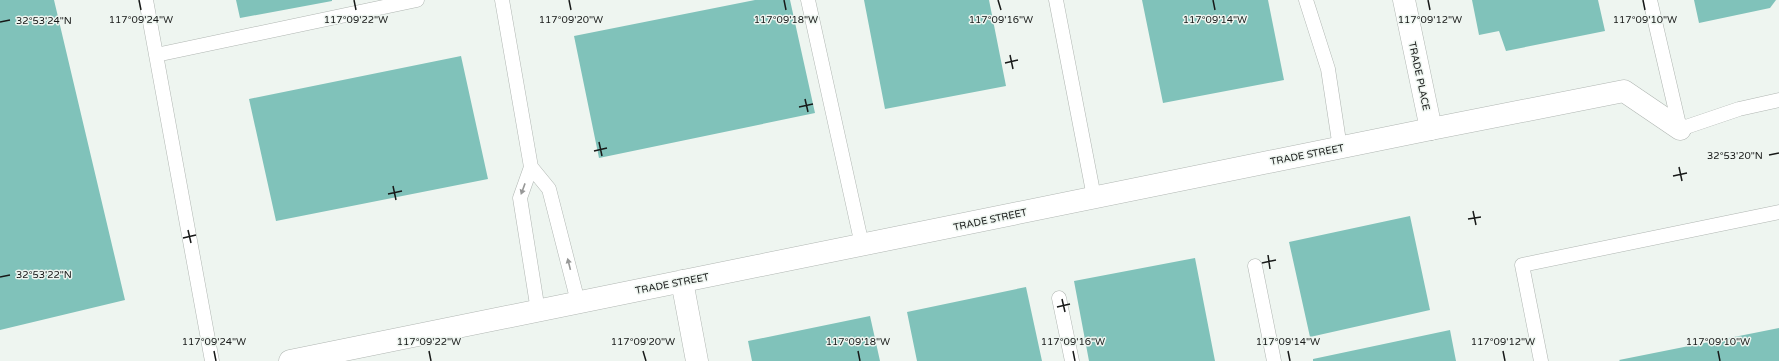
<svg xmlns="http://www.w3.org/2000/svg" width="1779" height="361" font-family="'Varela Round',sans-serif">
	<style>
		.building { fill: #80c2ba }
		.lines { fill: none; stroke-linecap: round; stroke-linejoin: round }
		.lane-casing { stroke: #b0b6b2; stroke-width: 15 }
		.street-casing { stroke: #b0b6b2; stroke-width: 23 }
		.secondary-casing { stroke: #b0b6b2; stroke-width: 23 }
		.lane { stroke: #fff; stroke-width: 14 }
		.street { stroke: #fff; stroke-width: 22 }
		.secondary { stroke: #fff; stroke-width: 22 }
		.oneway { fill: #979897 }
		.ticks { fill: none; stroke: #171918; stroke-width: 1.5 }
		.labels { text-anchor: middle; stroke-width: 3; stroke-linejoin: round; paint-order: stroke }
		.street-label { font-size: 10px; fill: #171918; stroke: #eef5f0 }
		.ticks-label { font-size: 10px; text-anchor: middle; fill: #171918; stroke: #eef5f0; stroke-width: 3; stroke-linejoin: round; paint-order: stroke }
	</style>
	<rect width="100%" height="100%" fill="#eef5f0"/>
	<!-- building -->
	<path class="building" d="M0,0H54L125,300L0,330Z
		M236,0H332V1L240,18Z
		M755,0H790L815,113L599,158L574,36Z
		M864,0H989L1006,86L885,109Z
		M1142,0H1268L1284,80L1163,103Z
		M1472,0H1598L1605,31L1506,51L1499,31L1479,35Z
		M1694,0H1776L1770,8L1699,23Z
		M461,56L488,179L276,221L249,99Z
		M1410,216L1430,310L1310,337L1289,242Z
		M1195,258L1215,361H1089L1074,281Z
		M1026,287L1042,361H917L907,312Z
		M870,316L880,361H752L748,341Z
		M1779,328V361H1620L1619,360Z
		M1450,330L1456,361H1313V359Z"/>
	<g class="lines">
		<defs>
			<path id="lane" d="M146,0L212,361
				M502,0L531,167
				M808,0L862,245
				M1056,0L1094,197
				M1306,0L1328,69L1340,148
				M1650,0L1680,129L1739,109L1779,100
				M156,55L417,0
				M1255,266L1274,361
				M1059,298L1072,361
				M538,311L520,198L531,167L549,189L578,302
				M1541,361L1522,265L1779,212"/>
			<path id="street" d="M1431,129L1624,91L1680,129"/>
			<path id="secondary" d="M682,281L697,361
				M290,361L1431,129L1404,0"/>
		</defs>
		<!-- lane casing -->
		<use href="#lane" class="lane-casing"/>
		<!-- street casing -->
		<use href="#street" class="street-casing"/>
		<!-- secondary casing -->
		<use href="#secondary" class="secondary-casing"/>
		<!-- lane -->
		<use href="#lane" class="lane"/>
		<!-- street -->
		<use href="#street" class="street"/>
		<!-- secondary -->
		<use href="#secondary" class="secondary"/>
	</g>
	<!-- one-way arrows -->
	<defs><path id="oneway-solid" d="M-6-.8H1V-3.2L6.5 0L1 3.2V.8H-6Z"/></defs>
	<g class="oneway">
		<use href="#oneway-solid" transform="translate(523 189) rotate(110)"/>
		<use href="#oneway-solid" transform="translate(569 264) rotate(-104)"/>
	</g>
	<!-- ticks -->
	<path class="ticks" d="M139,0L141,10M354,0L356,10M569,0L571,10M784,0L786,10M998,0L1001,10M1213,0L1215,10M1428,0L1430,10M1643,0L1645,10M0,22L10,20M1010,55L1013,69M1005,63L1018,60M805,99L808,112M799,107L813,104M599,142L602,156M594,151L607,148M1769,155L1779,153M1679,167L1682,181M1673,176L1687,173M393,186L396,200M388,194L402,191M1473,211L1476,225M1468,219L1481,217M188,230L191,243M183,238L196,235M1268,255L1270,269M1262,263L1276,260M0,277L10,275M1062,299L1065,312M1057,307L1070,304M214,351L216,361M429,351L431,361M643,351L646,361M858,351L860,361M1073,351L1075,361M1288,351L1290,361M1503,351L1505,361M1718,351L1720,361"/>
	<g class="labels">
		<!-- street labels -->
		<g class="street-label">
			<text transform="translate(1420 76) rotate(78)" y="4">TRADE PLACE</text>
			<text transform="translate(1307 154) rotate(-11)" y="4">TRADE STREET</text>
			<text transform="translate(990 219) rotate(-12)" y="4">TRADE STREET</text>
			<text transform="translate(672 283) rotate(-11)" y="4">TRADE STREET</text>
		</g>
	</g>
	<g class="ticks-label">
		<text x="141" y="23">117°09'24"W</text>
		<text x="356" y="23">117°09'22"W</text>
		<text x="571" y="23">117°09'20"W</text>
		<text x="786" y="23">117°09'18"W</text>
		<text x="1001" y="23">117°09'16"W</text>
		<text x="1215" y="23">117°09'14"W</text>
		<text x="1430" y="23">117°09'12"W</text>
		<text x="1645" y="23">117°09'10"W</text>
		<text x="44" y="24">32°53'24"N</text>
		<text x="1735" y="159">32°53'20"N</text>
		<text x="44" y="278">32°53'22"N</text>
		<text x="214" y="345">117°09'24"W</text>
		<text x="429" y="345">117°09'22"W</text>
		<text x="643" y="345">117°09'20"W</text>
		<text x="858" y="345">117°09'18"W</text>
		<text x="1073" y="345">117°09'16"W</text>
		<text x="1288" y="345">117°09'14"W</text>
		<text x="1503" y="345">117°09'12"W</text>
		<text x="1718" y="345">117°09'10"W</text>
	</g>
</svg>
